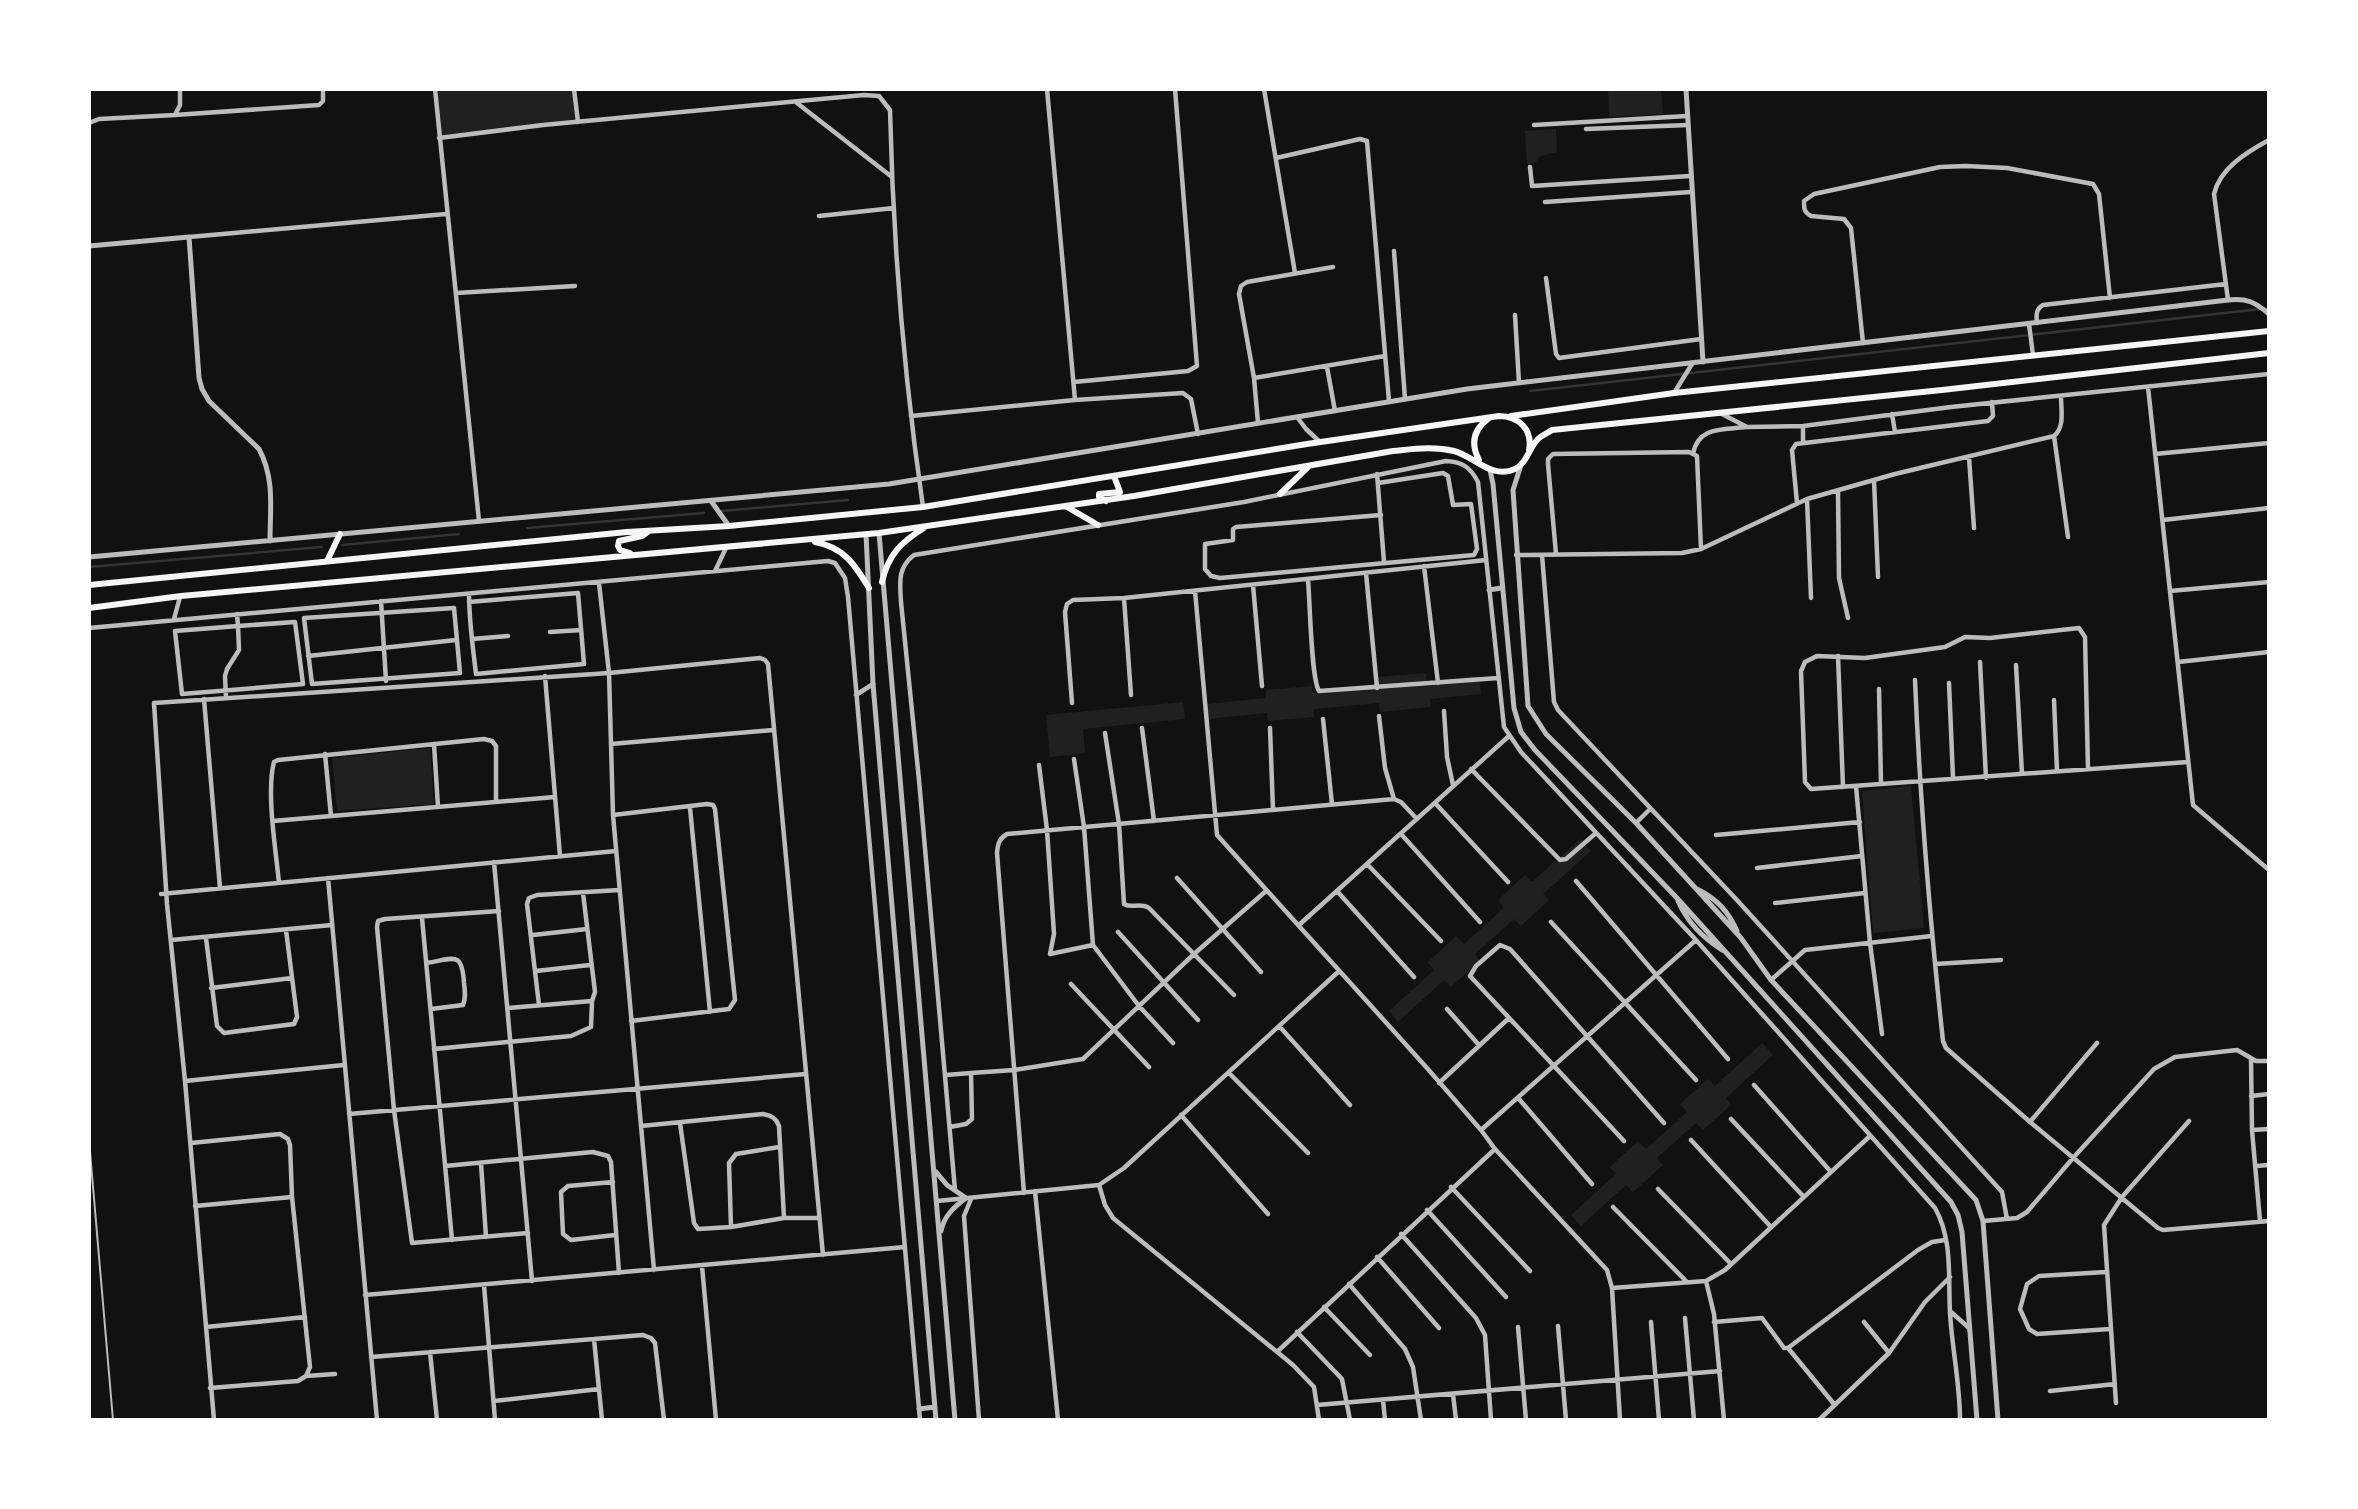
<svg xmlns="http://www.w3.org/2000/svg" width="2358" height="1509" font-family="Montserrat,sans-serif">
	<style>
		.green { fill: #202020 }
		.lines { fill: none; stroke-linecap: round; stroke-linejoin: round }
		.stream { stroke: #333; stroke-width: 2.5 }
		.service { stroke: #bcbcbc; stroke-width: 2 }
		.minor { stroke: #bcbcbc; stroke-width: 4.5 }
		.tertiary { stroke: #bcbcbc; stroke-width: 5 }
		.secondary { stroke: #f5f5f5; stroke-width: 6 }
	</style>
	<rect width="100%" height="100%" fill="#111"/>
	<!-- green -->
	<path class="green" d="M435,89H574L578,122L439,138Z
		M1608,89H1661L1663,114L1609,117Z
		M1556,129L1557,152L1540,156L1536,162L1527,164L1525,131Z
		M1426,673L1427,681L1479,676L1481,694L1430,699V707L1380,712L1379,703L1314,709V717L1268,721L1267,713L1208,719L1207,704L1266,698V690L1312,686L1313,693L1379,687L1378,677Z
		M1183,702L1185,719L1083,729L1085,753L1050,757L1046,715Z
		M430,748L434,804L337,811L332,758Z
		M1911,786L1924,928L1873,933L1862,791Z
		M1580,839L1591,851L1543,894L1549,900L1521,926L1514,919L1475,954L1480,961L1451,987L1444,980L1398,1022L1389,1011L1434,970L1428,962L1456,936L1464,944L1504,908L1498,900L1525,875L1532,882Z
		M1762,1043L1773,1055L1726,1098L1731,1105L1703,1130L1696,1123L1657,1158L1663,1165L1633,1192L1626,1185L1581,1226L1571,1215L1616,1174L1610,1167L1638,1141L1646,1149L1687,1112L1680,1104L1708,1079L1715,1086Z"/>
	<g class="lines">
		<!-- stream -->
		<path class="stream" d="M1530,391L2269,308
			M721,511L848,500
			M527,528L704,513
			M342,545L459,534
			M89,567L322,547"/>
		<!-- service -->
		<path class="service" d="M89,1140L113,1420"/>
		<!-- minor -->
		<path class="minor" d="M435,89L479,521
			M574,89L578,122
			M1047,89L1075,400
			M1264,89L1295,273
			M797,103L892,177
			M175,115L319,105L323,101V89
			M89,123L99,119L175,115L180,105V89
			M1534,125L1687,116
			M1586,129L1688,125
			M439,138L543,125L864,95L879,96L890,110C893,243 904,376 923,507
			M1276,158L1360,139L1367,141L1389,401
			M1530,167L1532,186L1690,176
			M1545,202L1691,192
			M819,216L894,208
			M189,237L446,214
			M1394,251L1405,399
			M1546,278L1556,354L1559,358L1701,339
			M456,293L575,286
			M2228,300L2214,194C2220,168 2247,152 2269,140
			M1515,315L1519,383
			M2037,323C2036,315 2036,309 2043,305L2226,284
			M2029,324L2033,355
			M1863,343L1851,228L1844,219L1811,216C1804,212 1804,209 1804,201L1814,194L1940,167L1966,166L2007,168L2093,184L2099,194L2110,298
			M1327,367L1335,411
			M1254,378L1385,356
			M1074,382L1188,371L1197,366L1175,89
			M2148,387L2193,805L2269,870
			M1674,393L1692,364
			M1720,413L1747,427L1803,426L1951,407L2269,374
			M1892,414L1895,432
			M911,416L1075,400L1183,393L1191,399L1198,434
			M1297,417L1306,429L1320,442
			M1258,423L1254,378L1239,294L1241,286L1247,282L1333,267
			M1803,426V441
			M2054,436L2068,537
			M1693,454C1698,426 1723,430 1746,427
			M2155,454L2269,443
			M1969,457L1974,528
			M1377,474L1384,562
			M1874,480L1878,577
			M1378,483L1443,473L1448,476L1453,505L1471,504L1477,549L1474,555L1220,578L1211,576L1205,569V544L1233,540V529L1236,527L1381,515
			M1838,491L1839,578L1848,618
			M1807,499L1811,598
			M1797,503L1792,450L1796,444L1988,421L1993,416L1992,402
			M2163,520L2269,508
			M1556,554L1548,464V459L1553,454L1689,452L1697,456L1701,549
			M1516,555L1682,553L1701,549L1807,499L1895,474L2054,436C2065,427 2061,410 2061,396
			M1542,555L1554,702L1558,710L1736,899L2002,1192L2007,1219
			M1424,566L1438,683
			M715,571L726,548
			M1366,573L1377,688
			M1308,580C1310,600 1311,679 1319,691L1498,678
			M599,583L609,673L613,815L654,1270
			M1253,585L1262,686
			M1195,591L1217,835L1427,1068L1481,1130L1495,1149L1607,1270L1612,1288L1620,1420
			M2170,591L2269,582
			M469,594C469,621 473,648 476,674L584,664L578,593L469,602
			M1124,598L1131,695
			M381,601L386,681
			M454,608L460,673L312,684L304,618Z
			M174,619L180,597
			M89,628L828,561L835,563L845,578L848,597L920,1420
			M550,632L581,630
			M472,639L508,636
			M308,656L456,640
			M1838,656L1843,787
			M1980,662L1986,778
			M2178,662L2269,652
			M2016,665L2022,774
			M545,676L560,856
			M1915,680C1920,801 1930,921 1943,1041L1946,1048L2030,1122L2158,1228L2163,1230L2269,1221
			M1949,683L1953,778
			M1879,689L1881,783
			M856,695L873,684
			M226,698L225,676L227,669L239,650L238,626L175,631L182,694L303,684L295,622L238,626L237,614
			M204,699L220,888
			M2054,700L2057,771
			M1072,703L1065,612L1067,604L1073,600L1124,598L1486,560
			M1444,711L1447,757L1453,785
			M1379,716L1385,768L1394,799
			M1323,719L1332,804
			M1142,728L1154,821
			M1270,728L1273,810
			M1105,733L1119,824L1124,904C1132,909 1140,902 1149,908L1234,995
			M434,744L438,807
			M611,744L773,730
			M325,754L331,816
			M1074,759L1084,827L1093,945L1139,1006L1173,1043
			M1039,765L1047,830L1054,934L1050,954L1093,945
			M1471,769L1560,860L1566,859L1596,833
			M2088,769L2085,637L2079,628L1990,638L1965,637L1945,647L1865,658L1817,656L1805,662L1801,671L1805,782L1811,789C1936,780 2062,771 2188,762
			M1856,786L1870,943L1882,1034
			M1435,803L1508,882
			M690,808L710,1012
			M613,815L707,804L713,805L715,809L735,1000L729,1009L631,1021
			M273,821L555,797
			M1636,823L1650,809
			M1401,834L1480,922
			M1716,835L1860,822
			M494,862L532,1281
			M1367,864L1441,941
			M1757,868L1862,856
			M328,878L377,1420
			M1177,878L1261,972
			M1576,881L1728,1059
			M279,883C276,851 266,792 274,762L278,760L484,739L492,741L496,746V802
			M1337,891L1414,977
			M161,894L616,851
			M1775,903L1865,893
			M499,911L385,919L378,921L377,927L394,1110L412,1243L528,1233
			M422,918L452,1240
			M1551,922L1696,1080
			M1299,925L1509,736
			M1118,932L1198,1020
			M533,935L587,929
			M206,938L217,1026L224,1033L294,1024L297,1017L286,930
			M171,940L332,925
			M426,963C454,959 462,950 464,983C465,991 466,998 463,1005L431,1009
			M1935,964L2001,960
			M536,971L590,965
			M1771,980L1805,950L1932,936
			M1071,984L1149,1067
			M211,988L292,978
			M539,1005L527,904L529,898L537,895L619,890
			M508,1008L592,1001L595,992L583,893
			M1447,1009L1479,1045
			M1280,1027L1350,1105
			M434,1049L571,1036L591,1027L592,1002
			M2251,1059L2252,1130L2260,1221
			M1229,1073L1308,1153
			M946,1075L971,1073
			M185,1081L344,1065
			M1439,1083L1509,1018
			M1754,1085L1831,1172
			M2251,1096L2269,1094
			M1519,1099L1592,1184
			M349,1114L806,1074
			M1181,1115L1268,1214
			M1731,1119L1804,1197
			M2030,1122L2097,1043
			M680,1123L694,1223L698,1229L731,1227L784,1218H819
			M641,1126L763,1114C772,1116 776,1118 779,1126L784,1218
			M950,1127L966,1124L972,1119L971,1073L1014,1070L1083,1059L1194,954L1266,891
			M1481,1130L1696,940
			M2252,1130L2269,1129
			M1691,1140L1771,1227
			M1624,1141L1470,976L1476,966L1500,945L1510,949L1664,1123
			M191,1143L280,1134L288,1139L290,1145L292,1197L310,1367L306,1376L298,1381L210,1388
			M481,1163L486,1237
			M445,1166L593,1152L608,1156L611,1162L619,1273
			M2256,1166L2269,1165
			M613,1182L568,1186L561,1192L563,1234L571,1240L615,1235
			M1099,1185L1105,1205L1113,1218L1293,1365L1314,1387L1319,1420
			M1451,1187L1530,1271
			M1658,1189L1731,1264
			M955,1190L919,780L901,602C900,583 897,568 914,555L1244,502L1446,461C1463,462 1470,467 1478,482L1504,727L1521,752L1696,940L1935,1208C1953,1240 1948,1277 1950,1313C1952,1348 1960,1384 1960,1420
			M1035,1191L1058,1420
			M1024,1193L997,853C998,843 999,839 1007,834L1394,799L1401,802L1417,819
			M971,1199L964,1216L979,1420
			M937,1201L1099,1185L1124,1168L1338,972
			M195,1206L292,1197
			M1613,1207L1686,1281
			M1427,1210L1506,1297
			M1983,1221L2017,1218L2027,1212L2073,1158L2154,1069L2175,1057L2237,1050L2256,1061H2269
			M731,1227L729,1163L736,1154L779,1147
			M1401,1234L1476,1318L1485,1335L1491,1420
			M1377,1257L1439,1328
			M702,1266L716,1420
			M2106,1272L2039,1276L2027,1284L2020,1309L2029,1329L2037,1334L2110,1329
			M1706,1281L1714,1314L1724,1420
			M1349,1284L1405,1349L1413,1367L1421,1420
			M484,1285L495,1420
			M1612,1288L1706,1281L1725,1270L1870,1136
			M365,1295L905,1247
			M1324,1307L1370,1355
			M1950,1311L1969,1328
			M1685,1318L1694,1420
			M1651,1322L1659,1420
			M1714,1322L1762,1318L1784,1348H1788L1918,1250L1932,1242L1945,1240
			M1864,1322L1889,1353
			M1558,1326L1566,1420
			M206,1327L305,1317
			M1518,1327L1526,1420
			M1297,1332L1342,1379L1350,1420
			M594,1339L602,1420
			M1788,1348L1834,1404
			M1278,1351L1495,1149
			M430,1352L437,1420
			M371,1357L643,1335L651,1338L655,1343L664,1420
			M306,1376L335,1374
			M2050,1391L2115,1384
			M1453,1394L1456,1420
			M1383,1400L1385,1420
			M494,1401L599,1389
			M2116,1403L2104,1225L2122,1197L2189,1121
			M1317,1405L1720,1371
			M214,1420L185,1081L167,904L154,703L609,673L760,658L765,660L768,664L823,1255
			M1819,1420L1889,1353L1925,1302L1950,1277"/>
		<!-- tertiary -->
		<path class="tertiary" d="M1686,89L1703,362
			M89,246L189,237L199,378L202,389L209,401L259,449C275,479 270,508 270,541
			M1521,465L1513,490L1528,706L1546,734L1636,823L1741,938L1771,980L1976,1200L1983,1221L1998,1420
			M1490,470L1493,484L1514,708L1521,732L1535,750L1676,897L1951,1202L1958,1215L1962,1232L1977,1420
			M711,501L729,526
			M879,533L955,1420
			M866,534L873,684L936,1420
			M89,557L889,484L1467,389L2228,300C2247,298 2255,302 2269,314
			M1489,590L1501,588
			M1697,889C1717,899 1728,911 1737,931
			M1678,901C1688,923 1702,937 1722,950
			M936,1172L947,1185L966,1198C954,1207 944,1216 941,1231
			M919,1409L935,1407"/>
		<!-- secondary -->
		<path class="secondary" d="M1511,416L1674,393L2269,331
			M1479,460C1470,443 1474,429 1489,418
			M1280,494L1308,467
			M1106,501L1099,497V494L1120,492L1114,476
			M1067,507L1098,525
			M815,542C844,547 855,565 869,588
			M630,553L620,550L618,546L619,541L642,536L649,531
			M327,561L340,534
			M882,582C888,555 901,542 924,528
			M89,585L627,532L729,526L923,507L1307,444L1499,416C1519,416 1533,430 1529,450
			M89,608L181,596L879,533L1134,496L1393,451C1414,449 1433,446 1454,451C1474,456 1492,480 1515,469C1527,463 1529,448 1538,439C1542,435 1548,433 1552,430L1942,390L2269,353"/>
	</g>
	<!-- border -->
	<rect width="2358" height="1509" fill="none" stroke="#ffffff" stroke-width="182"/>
</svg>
